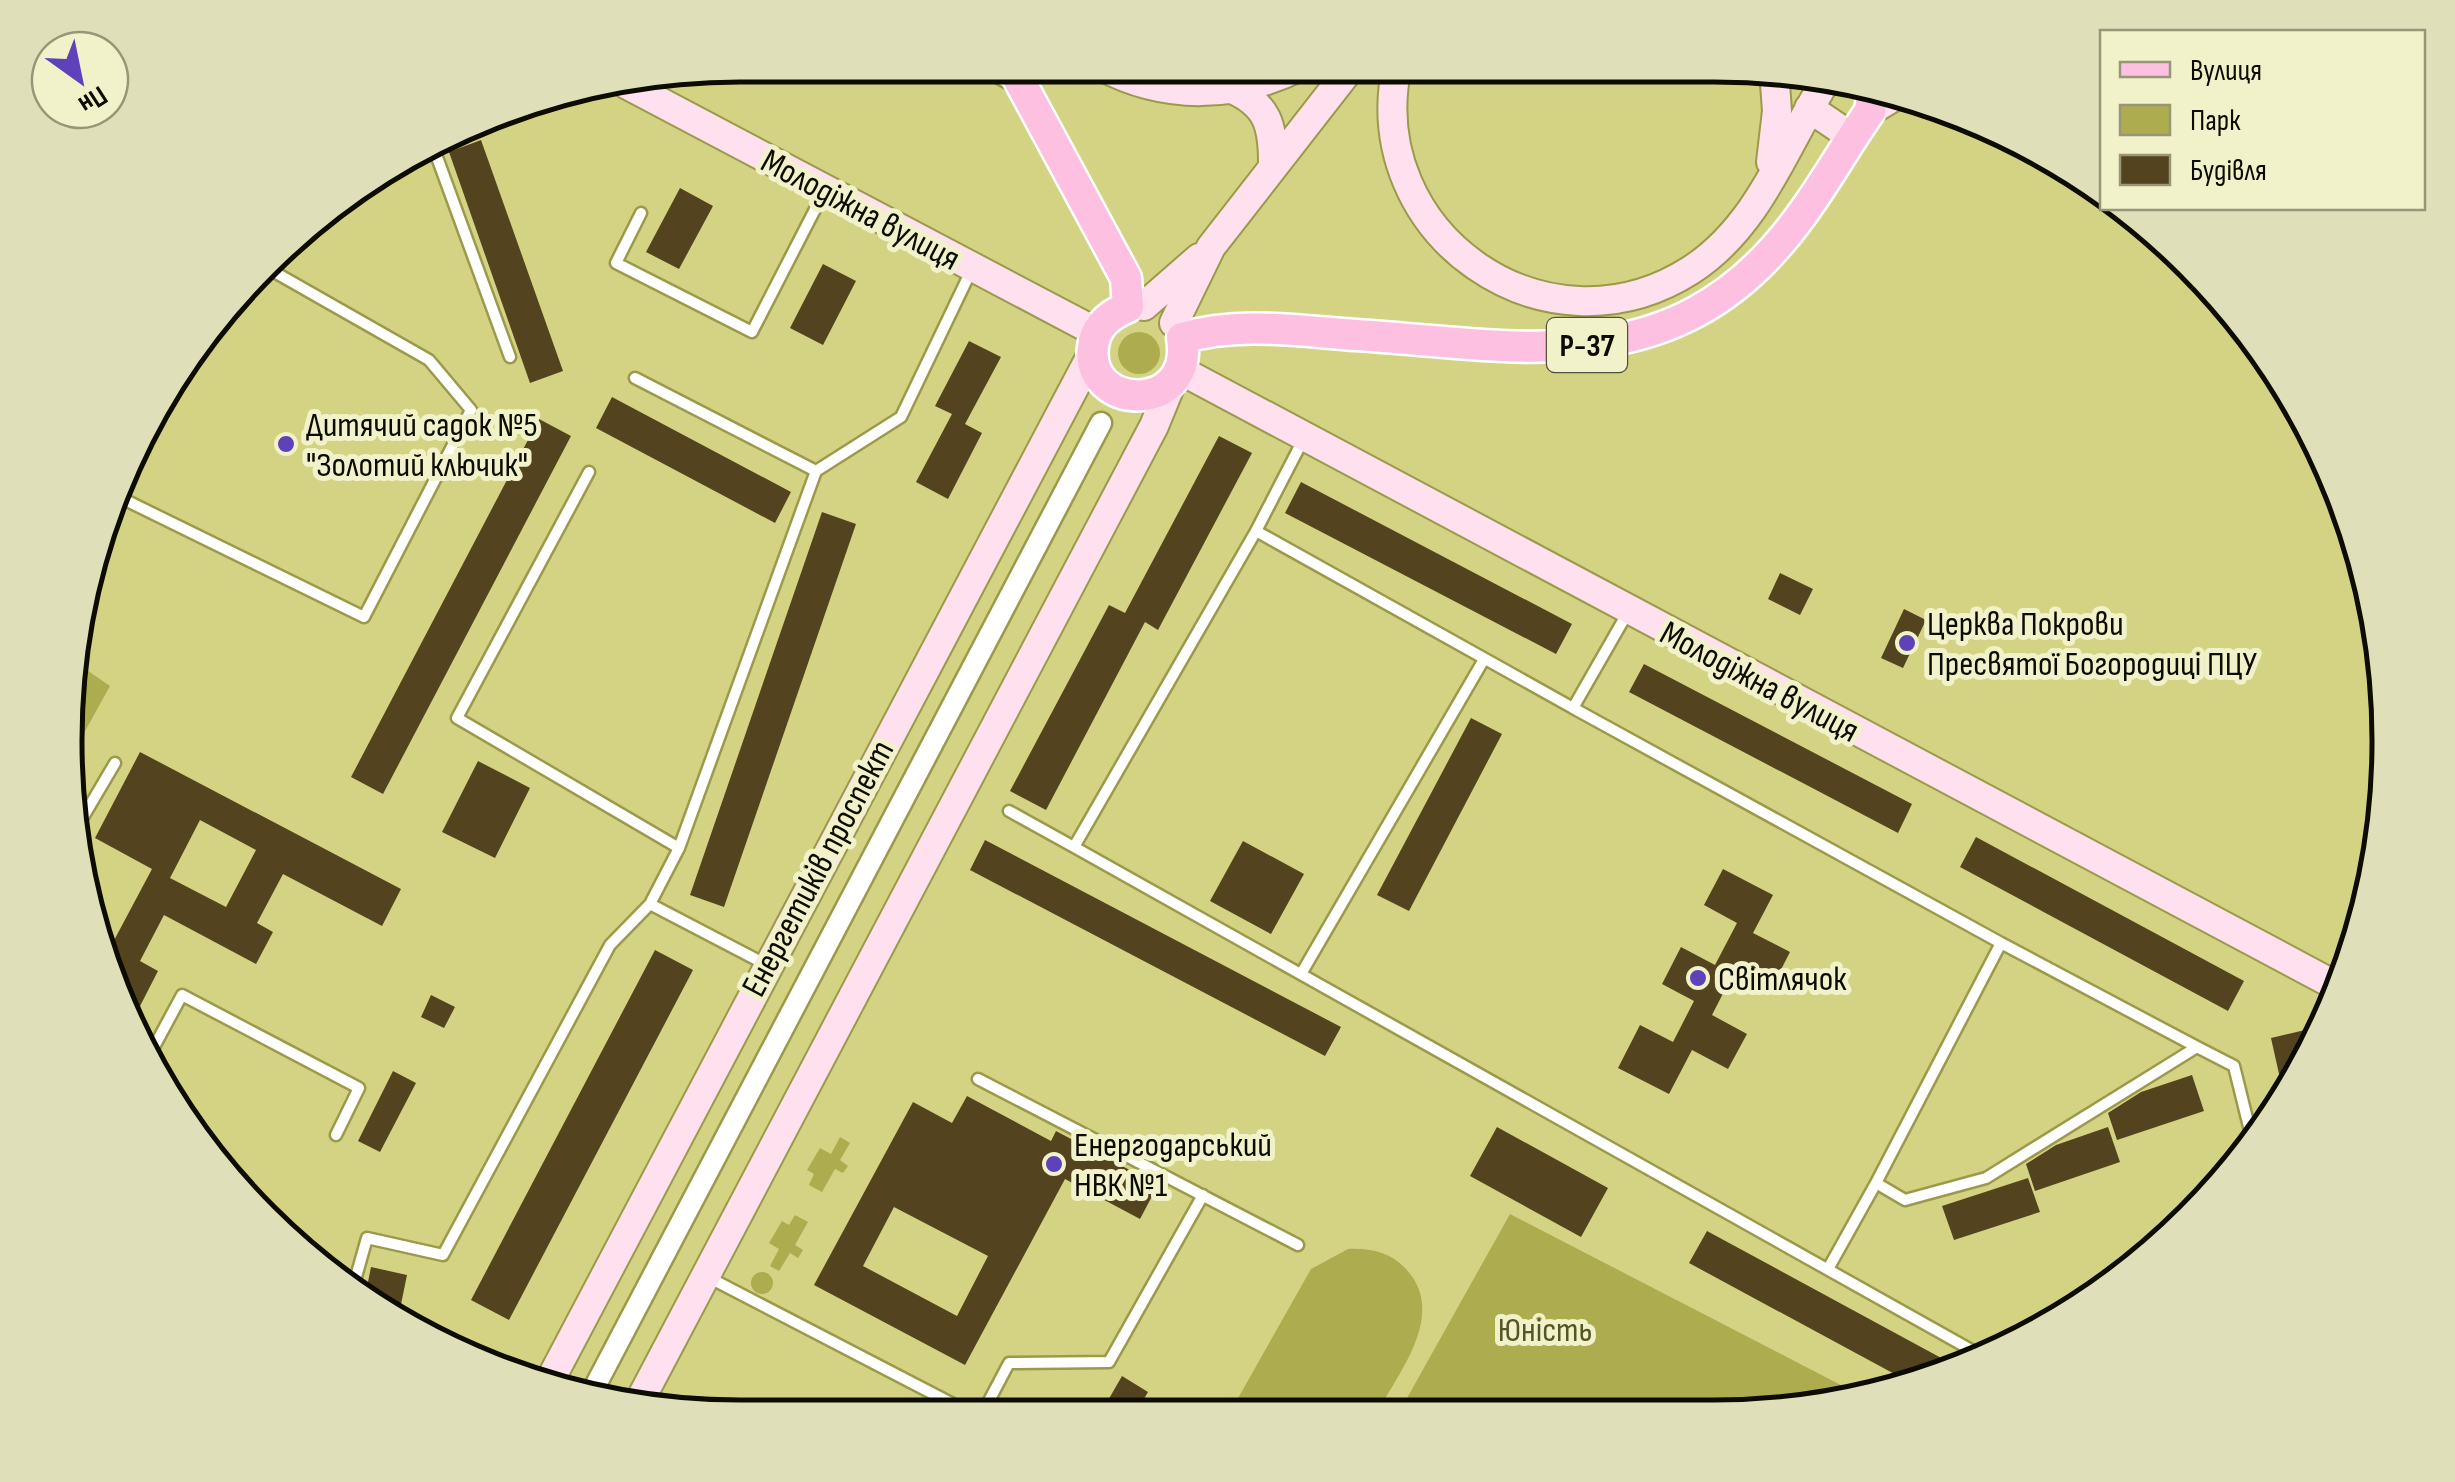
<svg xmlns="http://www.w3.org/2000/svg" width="2455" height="1482" font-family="'Sofia Sans Condensed',sans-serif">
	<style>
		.green { fill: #adac4f }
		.building { fill: #53441f; fill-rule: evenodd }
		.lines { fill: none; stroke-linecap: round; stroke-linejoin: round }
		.lane-casing { stroke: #9b9a4b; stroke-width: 15 }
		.street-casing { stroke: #9b9a4b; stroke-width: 25 }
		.secondary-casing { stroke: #9b9a4b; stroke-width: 32 }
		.primary-casing { stroke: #fff; stroke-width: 35 }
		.lane { stroke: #fff; stroke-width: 10 }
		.street { stroke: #fff; stroke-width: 20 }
		.secondary { stroke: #fee0ef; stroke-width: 28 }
		.primary { stroke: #fdc0e0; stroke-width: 30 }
		.poi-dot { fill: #5d42ba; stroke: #f1f2ca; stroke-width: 4 }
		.labels { text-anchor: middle; stroke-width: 10; stroke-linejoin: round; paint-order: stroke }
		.shield { fill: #f1f2ca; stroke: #51513d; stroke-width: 2.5 }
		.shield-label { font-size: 32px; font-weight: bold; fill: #0d0c00 }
		.street-label { font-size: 35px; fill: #0d0c00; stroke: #f1f2ca }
		.poi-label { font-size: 35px; fill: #0d0c00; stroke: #f1f2ca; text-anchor: start }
		.park-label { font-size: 35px; fill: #565524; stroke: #f1f2ca }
		.rim { fill: none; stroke: #0d0c00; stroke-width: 5 }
	</style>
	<rect width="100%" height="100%" fill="#d3d383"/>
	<!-- green -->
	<path class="green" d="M1118 353a21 21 0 1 1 42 0a21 21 0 1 1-42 0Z
		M78,664L110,686L68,762L65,742Z
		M840,1137L850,1143L840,1160L848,1166L843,1173L835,1169L822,1192L809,1185L814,1174L807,1170L820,1148L831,1154Z
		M1510,1214L1866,1398L1759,1416H1397Z
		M795,1215L808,1222L795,1245L803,1250L798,1258L790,1253L779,1271L770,1266L779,1249L769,1243L782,1221L789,1225Z
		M1348,1249C1370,1248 1390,1252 1405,1268C1449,1313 1398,1373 1375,1416H1228L1311,1269Z
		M751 1283a11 11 0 1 1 22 0a11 11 0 1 1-22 0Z"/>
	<!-- building -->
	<path class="building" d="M481,140L563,371L530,383L449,152Z
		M680,188L713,206L679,269L646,252Z
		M823,264L856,281L823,345L790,328Z
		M969,341L1001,357L965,424L982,433L948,499L916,482L952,414L935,406Z
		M612,397L791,492L775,523L596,428Z
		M539,419L571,436L383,794L351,777Z
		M1219,436L1252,453L1158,630L1145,622L1046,810L1010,791L1109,605L1125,613Z
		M1301,482L1572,624L1556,654L1285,513Z
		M822,512L856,524L724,907L690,895Z
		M1780,573L1813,589L1800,615L1768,599Z
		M1904,609L1926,620L1903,668L1881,658Z
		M1644,664L1912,804L1898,833L1629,692Z
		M1471,718L1502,734L1409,911L1377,895Z
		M140,752L401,889L382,926L283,874L257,923L273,932L256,964L164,915L140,961L158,971L138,1010L125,1003L101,959L98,939L111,946L152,869L95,838ZM200,820L256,850L226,907L170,878Z
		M478,761L530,788L495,858L442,832Z
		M1976,837L2244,981L2228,1011L1960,867Z
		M985,840L1341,1027L1325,1056L970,870Z
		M1243,841L1304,874L1271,934L1210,901Z
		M1723,869L1773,895L1753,933L1790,952L1770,991L1734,972L1712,1015L1747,1034L1728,1069L1692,1050L1669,1094L1618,1068L1640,1025L1673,1042L1694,1001L1662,984L1681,947L1715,965L1737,923L1704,905Z
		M655,950L693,970L509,1320L471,1300Z
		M431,995L455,1007L444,1028L421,1017Z
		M2305,1030L2310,1053L2285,1101L2271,1038Z
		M393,1071L416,1083L380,1152L358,1141Z
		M2192,1075L2204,1111L2117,1140L2108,1113L2141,1092Z
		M967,1096L1051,1141L1056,1131L1158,1185L1140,1219L1065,1179L965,1365L814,1285L913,1102L952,1123ZM894,1207L988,1256L957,1316L863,1266Z
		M1497,1127L1608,1188L1581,1237L1470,1176Z
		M2108,1127L2120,1162L2035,1191L2026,1164L2056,1145Z
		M2028,1178L2040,1212L1954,1240L1942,1206Z
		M1707,1231L1956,1366L1913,1384L1689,1263Z
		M371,1267L407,1275L398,1319L364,1302Z
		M1122,1376L1148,1392L1134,1416H1099Z"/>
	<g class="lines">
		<defs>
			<path id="lane" d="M975,65L1011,85
				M434,149L510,357
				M641,213L616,263L752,332L825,190
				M635,378L816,471
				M1303,440L1256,531L1074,847L1982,1356
				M589,472L457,718L679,848
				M115,495L364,617L471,410L429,360L269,269
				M1256,531L1573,708L1628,612
				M1573,708L2001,943L1876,1183L1905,1200L1986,1178L2197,1047L2001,943
				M1009,811L1074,847
				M79,824L115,763
				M650,904L765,964
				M1301,974L1483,661
				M146,1043L154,1047L182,995L359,1088L336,1135
				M2197,1047L2234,1066L2253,1143
				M978,1079L1298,1245
				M1828,1269L1876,1183
				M706,1276L976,1416
				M352,1291L367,1238L443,1255L610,945L650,904L679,848L816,471L901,417L971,271
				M981,1416L1009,1363L1109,1362L1203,1195"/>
			<path id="street" d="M591,1394L1101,423"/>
			<path id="secondary" d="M1101,66C1166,101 1237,98 1301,66
				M1397,66C1361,234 1546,363 1691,270C1759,226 1785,146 1826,80
				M626,84L1096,332
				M1232,89C1268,105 1273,126 1273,163
				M1809,108L1852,137
				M1870,111L1898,94
				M1771,162L1777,111L1774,70
				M1144,306L1199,258
				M1174,323L1211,247L1352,66
				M1180,370L2342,989
				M547,1386L1092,354
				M638,1404L1154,426L1172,382"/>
			<path id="primary" d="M1011,65L1126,278L1128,307C1109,315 1095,326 1093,347C1085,412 1195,414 1182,338C1238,321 1298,331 1356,335C1512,345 1658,380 1775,248C1812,207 1838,157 1870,111L1873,89"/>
		</defs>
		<!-- lane casing -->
		<use href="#lane" class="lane-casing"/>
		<!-- street casing -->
		<use href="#street" class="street-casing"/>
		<!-- secondary casing -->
		<use href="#secondary" class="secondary-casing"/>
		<!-- primary casing -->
		<use href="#primary" class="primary-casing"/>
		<!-- lane -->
		<use href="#lane" class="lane"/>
		<!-- street -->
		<use href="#street" class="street"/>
		<!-- secondary -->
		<use href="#secondary" class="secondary"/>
		<!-- primary -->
		<use href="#primary" class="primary"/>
	</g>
	<!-- markers -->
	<g class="poi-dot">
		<circle cx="286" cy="444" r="10"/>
		<circle cx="1907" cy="643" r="10"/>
		<circle cx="1698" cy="978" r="10"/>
		<circle cx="1054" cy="1164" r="10"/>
	</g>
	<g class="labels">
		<!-- shield labels -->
		<rect class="shield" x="1547" y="318" width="80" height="54" rx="8"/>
		<g class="shield-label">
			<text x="1587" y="356">Р-37</text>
		</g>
		<!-- street labels -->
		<g class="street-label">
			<text transform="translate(861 209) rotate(28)" y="12">Молодіжна вулиця</text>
			<text transform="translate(1760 681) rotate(28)" y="12">Молодіжна вулиця</text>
			<text transform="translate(817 868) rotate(-62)" y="12">Енергетиків проспект</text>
		</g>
		<!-- poi labels -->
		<g class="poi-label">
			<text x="306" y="436">Дитячий садок №5<tspan x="306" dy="40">"Золотий ключик"</tspan></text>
			<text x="1927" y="635">Церква Покрови<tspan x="1927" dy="40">Пресвятої Богородиці ПЦУ</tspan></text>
			<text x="1718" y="990">Світлячок</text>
			<text x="1074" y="1156">Енергодарський<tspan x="1074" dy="40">НВК №1</tspan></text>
		</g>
		<!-- park labels -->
		<g class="park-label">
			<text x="1545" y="1341">Юність</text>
		</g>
	</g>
	<!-- crop -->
	<path d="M0 0H2455V1482H0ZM740 82H1714A658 658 0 0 1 2372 740V742A658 658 0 0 1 1714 1400H740A658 658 0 0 1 82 742V740A658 658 0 0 1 740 82Z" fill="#dfe0ba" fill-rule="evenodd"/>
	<path class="rim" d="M740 82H1714A658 658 0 0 1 2372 740V742A658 658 0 0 1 1714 1400H740A658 658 0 0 1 82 742V740A658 658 0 0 1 740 82Z"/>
	<!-- legend -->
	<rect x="2100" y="30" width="325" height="180" fill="#f1f2ca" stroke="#969679" stroke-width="2.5"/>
	<rect x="2120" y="62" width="50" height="15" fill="#fdc0e0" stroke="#969679" stroke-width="2.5"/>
	<text x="2190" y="80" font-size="30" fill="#0d0c00">Вулиця</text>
	<rect x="2120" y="105" width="50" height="30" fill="#adac4f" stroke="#969679" stroke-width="2.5"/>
	<text x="2190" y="130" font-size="30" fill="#0d0c00">Парк</text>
	<rect x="2120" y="155" width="50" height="30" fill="#53441f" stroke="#969679" stroke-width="2.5"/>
	<text x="2190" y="180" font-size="30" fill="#0d0c00">Будівля</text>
	<!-- north arrow -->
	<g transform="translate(80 80) rotate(147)"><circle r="48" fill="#f1f2ca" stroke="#969679" stroke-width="2.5"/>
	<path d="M0-8L18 38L0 25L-18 38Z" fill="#5d42ba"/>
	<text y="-15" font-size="28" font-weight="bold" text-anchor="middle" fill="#0d0c00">Пн</text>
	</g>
</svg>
